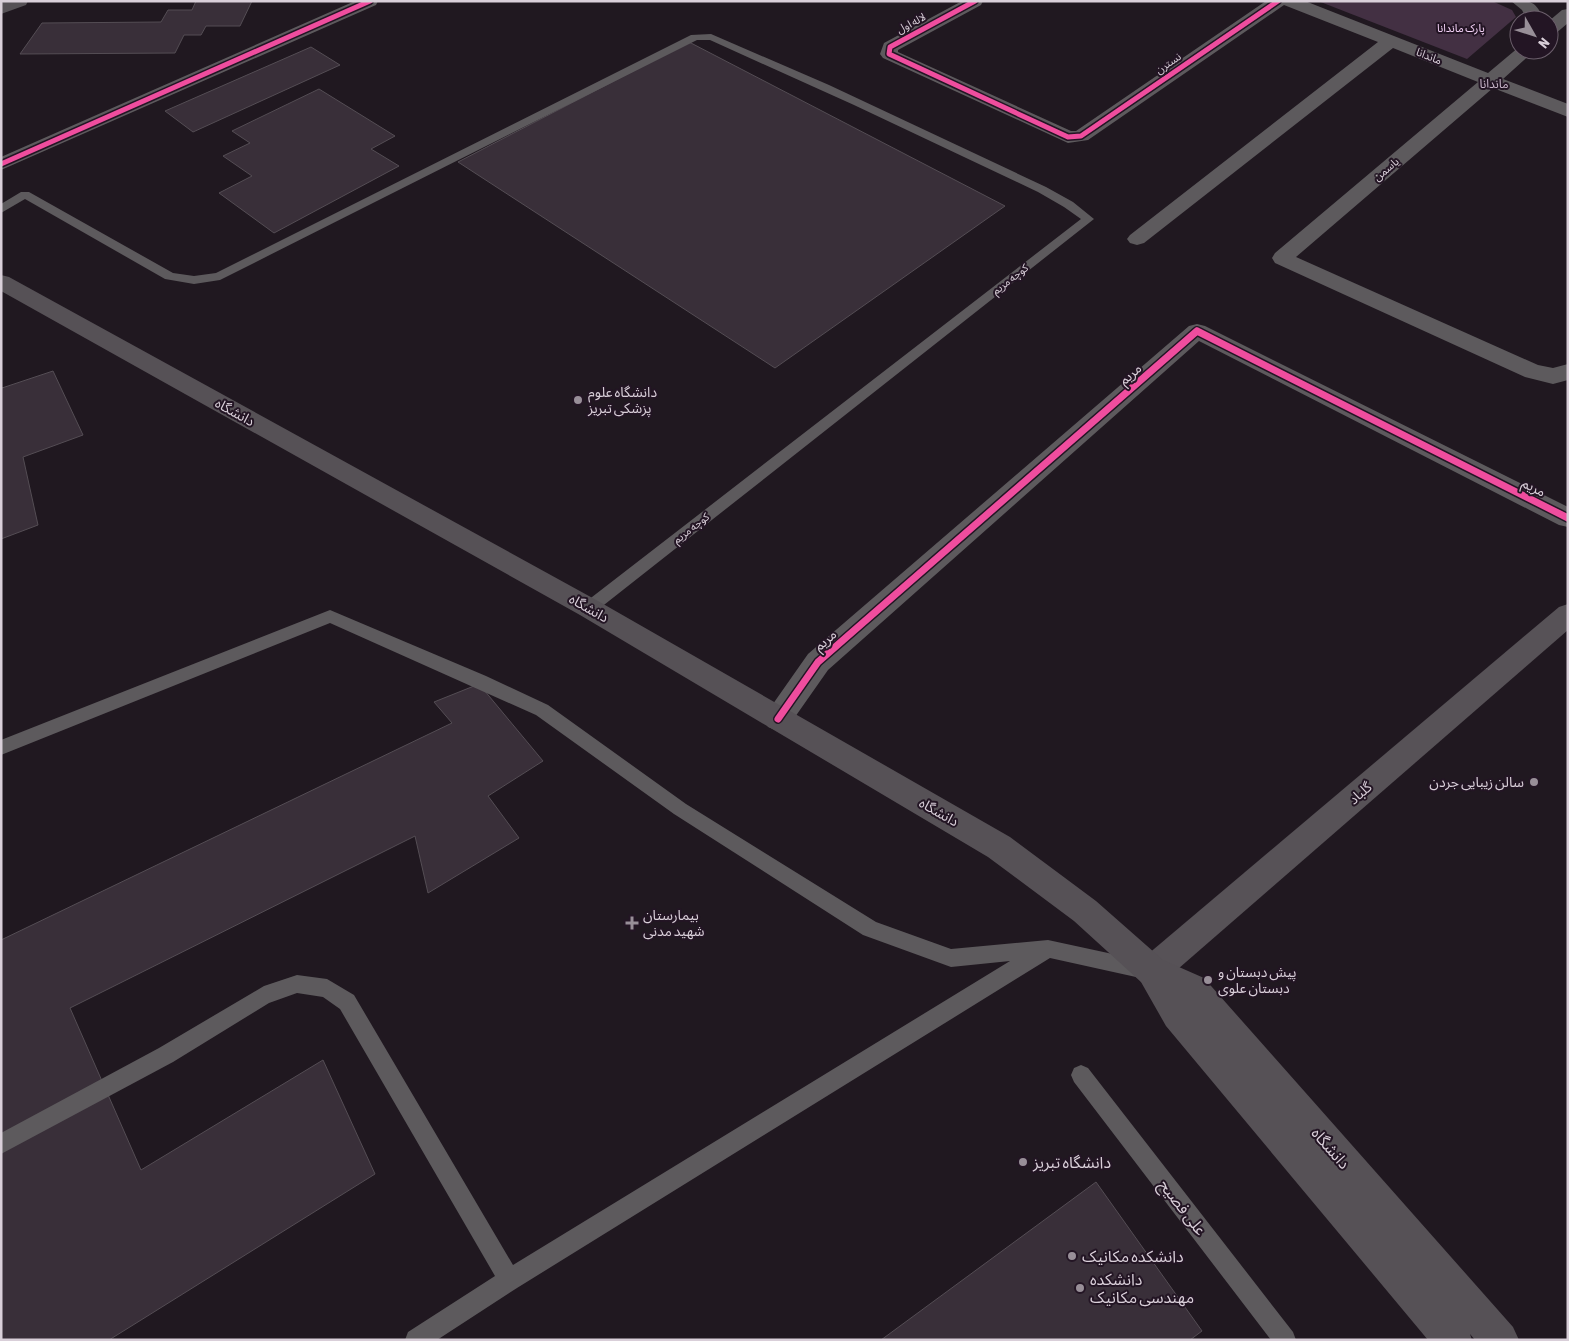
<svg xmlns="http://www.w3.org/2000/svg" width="1569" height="1341" font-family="'Asap Condensed','Noto Sans Arabic',sans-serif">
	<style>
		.green { fill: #433043 }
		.building { fill: #392f39; stroke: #544d54 }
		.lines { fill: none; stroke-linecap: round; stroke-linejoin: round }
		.service { fill: #5d5a5d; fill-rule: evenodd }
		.minor { fill: #5d5a5d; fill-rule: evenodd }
		.secondary { fill: #575257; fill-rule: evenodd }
		.primary { fill: #565156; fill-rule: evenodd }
		.cycleway-far1-casing { stroke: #231524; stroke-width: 8 }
		.cycleway-casing { stroke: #231524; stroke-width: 10 }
		.cycleway-far1 { stroke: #ef4d9e; stroke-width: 5 }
		.cycleway { stroke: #ef4d9e; stroke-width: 7 }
		.poi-dot { fill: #988f98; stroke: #231524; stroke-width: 2 }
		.labels { text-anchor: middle; stroke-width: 4; stroke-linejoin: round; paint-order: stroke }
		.far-street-label { font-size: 11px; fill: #d9cfd9; stroke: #231524 }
		.far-park-label { font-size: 11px; fill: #f6d4f9; stroke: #231524 }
		.far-neighbourhood-label { font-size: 12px; fill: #cab7cb; stroke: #231524 }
		.street-label { font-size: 14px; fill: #d9cfd9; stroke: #231524 }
		.poi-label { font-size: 14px; fill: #d9cfd9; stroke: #231524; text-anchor: start }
		.near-street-label { font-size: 16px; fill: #d9cfd9; stroke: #231524 }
		.near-poi-label { font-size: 16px; fill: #d9cfd9; stroke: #231524; text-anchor: start }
	</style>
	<rect width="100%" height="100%" fill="#201820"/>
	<!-- green -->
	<path class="green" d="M1318,1H1492L1512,10L1516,17L1467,59Z"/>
	<!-- building -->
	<path class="building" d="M196,1H252L240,26H206L201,35H184L175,53L20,54L42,23L161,22L168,10H192Z
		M689,42L1005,206L775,368L458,162Z
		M311,47L340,65L193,132L165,111Z
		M319,89L395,136L371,149L399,166L274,233L219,193L252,176L223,156L250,143L232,131Z
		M53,371L83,435L23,457L38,525L1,539V386L2,388Z
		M479,684L543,761L488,796L519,838L428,893L415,836L70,1008L141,1170L323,1060L375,1174L109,1340H1V940L452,723L434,702Z
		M1096,1182L1202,1331L1190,1340H881Z"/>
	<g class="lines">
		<!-- service -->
		<path class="service" d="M711,34L829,85L1046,187L1073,202L1094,219L595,612L589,614L583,612L581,608L583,604L1081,219L1064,207L1038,192L854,105L710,40H697L220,280L194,284L165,279L25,199L1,213V204L21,192H29L173,273L194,276L216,273L691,35Z
			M330,610L486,676L548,705L686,804L876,922L951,949L1048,940L1145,961L1152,964L1155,970L1152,976L1145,979L1050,958L517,1288L437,1340H405L408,1332L495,1276L340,1009L323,997L297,993L269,1003L173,1062L1,1154V1133L159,1048L264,986L297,975L327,979L354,995L513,1265L1010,961L951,967L863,935L674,814L536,715L330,623L1,755V740Z
			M1081,1065L1088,1068L1293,1332L1296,1340H1271L1074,1082L1071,1075L1074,1068Z"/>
		<!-- minor -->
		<path class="minor" d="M355,1H378L376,5L1,170V157Z
			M962,1H983L981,5L898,50V52L1071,131H1076L1266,1H1305L1488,73L1519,47V50H1535L1503,79L1568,104V117L1493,88L1296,257L1538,365L1553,368L1568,364V380L1553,384L1525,377L1275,263L1272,258L1275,253L1478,82L1393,48L1144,243L1137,245L1130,243L1127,239L1130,235L1378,42L1284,5L1088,140L1068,143L883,58L880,54L884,43Z
			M1511,1C1533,1 1534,0 1545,20H1527L1522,10Z
			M1568,9V23L1555,34L1549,35V21L1562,10Z
			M1197,324L1205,326L1568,507V527L1559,525L1199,341L828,670L788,727L778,731L768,727L764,719L768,711L808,654L1189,326Z"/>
		<!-- secondary -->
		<path class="secondary" d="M1568,604V630L1163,982L1152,987L1141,982L1136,971L1141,960L1559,607Z"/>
		<!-- primary -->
		<path class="primary" d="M5,1H28L26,5L1,14V3Z
			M1,275L9,277L598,601L1010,837L1096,901L1163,960L1204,978L1513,1327L1519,1340H1475L1470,1334L1472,1340H1428L1166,1026L1141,982L1074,921L988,857L580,615L1,291Z"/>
		<defs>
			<path id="cycleway-far1" d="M975,1L890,47L889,54L1068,137L1081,136L1278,1
				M1,164L370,1
				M1195,332H1200"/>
			<path id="cycleway" d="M1197,331L1568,518
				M778,719L818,662L1197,331"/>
		</defs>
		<!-- cycleway-far1 casing -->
		<use href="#cycleway-far1" class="cycleway-far1-casing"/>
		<!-- cycleway casing -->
		<use href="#cycleway" class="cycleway-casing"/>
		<!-- cycleway-far1 -->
		<use href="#cycleway-far1" class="cycleway-far1"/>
		<!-- cycleway -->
		<use href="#cycleway" class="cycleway"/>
	</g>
	<!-- markers -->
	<g class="poi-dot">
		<circle cx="578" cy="400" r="5"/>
		<circle cx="1534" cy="782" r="5"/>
		<path d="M629.5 915.5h5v5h5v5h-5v5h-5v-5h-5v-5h5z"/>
		<circle cx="1208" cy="980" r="5"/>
		<circle cx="1023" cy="1162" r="5"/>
		<circle cx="1072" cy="1256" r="5"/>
		<circle cx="1080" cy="1288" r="5"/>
	</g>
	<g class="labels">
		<!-- far-street labels -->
		<g class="far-street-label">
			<text transform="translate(911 23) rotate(-28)" y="4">لاله اول</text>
			<text transform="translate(1429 56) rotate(22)" y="4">ماندانا</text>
			<text transform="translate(1168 63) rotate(-34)" y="4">نسترن</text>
			<text transform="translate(1386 169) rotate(-40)" y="4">یاسمن</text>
			<text transform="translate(1010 279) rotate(-38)" y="4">کوچه مریم</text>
			<text transform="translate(691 528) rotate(-38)" y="4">کوچه مریم</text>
		</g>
		<!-- far-park labels -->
		<g class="far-park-label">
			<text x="1461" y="32">پارک ماندانا</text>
		</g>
		<!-- far-neighbourhood labels -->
		<g class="far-neighbourhood-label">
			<text x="1494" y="88">ماندانا</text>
		</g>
		<!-- street labels -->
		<g class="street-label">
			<text transform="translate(1130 374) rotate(-41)" y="5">مریم</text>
			<text transform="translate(235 412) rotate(29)" y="5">دانشگاه</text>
			<text transform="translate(1534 487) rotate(27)" y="5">مریم</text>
			<text transform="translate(589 608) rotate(30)" y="5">دانشگاه</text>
			<text transform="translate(825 640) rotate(-41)" y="5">مریم</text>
			<text transform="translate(1360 793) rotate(-41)" y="5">گلباد</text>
			<text transform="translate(939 812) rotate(30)" y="5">دانشگاه</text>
		</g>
		<!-- poi labels -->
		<g class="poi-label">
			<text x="588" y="397">دانشگاه علوم<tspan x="588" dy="16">پزشکی تبریز</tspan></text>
			<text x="1524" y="787" text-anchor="end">سالن زیبایی جردن</text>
			<text x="643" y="920">بیمارستان<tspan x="643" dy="16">شهید مدنی</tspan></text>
			<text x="1218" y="977">پیش دبستان و<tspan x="1218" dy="16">دبستان علوی</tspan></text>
		</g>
		<!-- near-street labels -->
		<g class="near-street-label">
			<text transform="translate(1331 1148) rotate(49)" y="6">دانشگاه</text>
			<text transform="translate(1183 1207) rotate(52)" y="6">علی فصیح</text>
		</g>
		<!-- near-poi labels -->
		<g class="near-poi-label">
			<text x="1033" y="1168">دانشگاه تبریز</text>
			<text x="1082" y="1262">دانشکده مکانیک</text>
			<text x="1090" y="1285">دانشکده<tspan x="1090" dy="18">مهندسی مکانیک</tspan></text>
		</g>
	</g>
	<!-- border -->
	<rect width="1569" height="1341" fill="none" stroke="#d9cfd9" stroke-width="5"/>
	<!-- north arrow -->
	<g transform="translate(1534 35) rotate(129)"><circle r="24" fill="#231524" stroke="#6c5f6c"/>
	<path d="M0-4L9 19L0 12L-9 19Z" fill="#988f98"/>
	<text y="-8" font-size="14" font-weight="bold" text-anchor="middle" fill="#d9cfd9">N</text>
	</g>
</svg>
